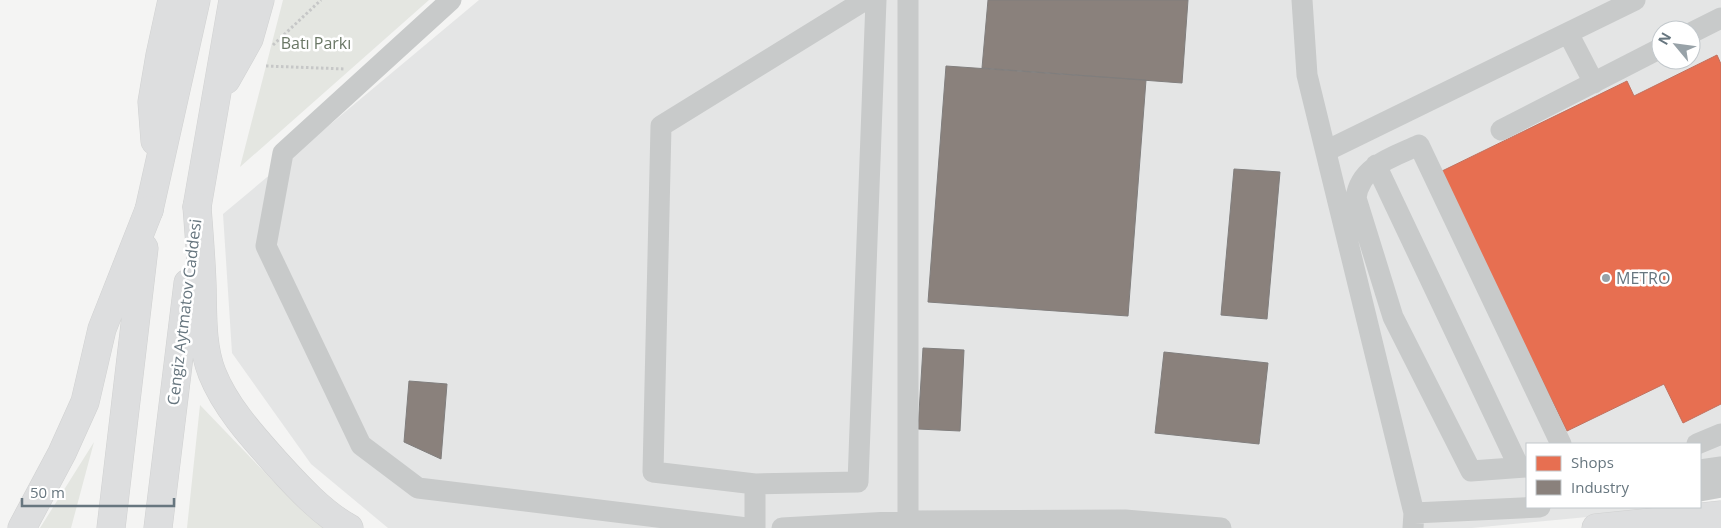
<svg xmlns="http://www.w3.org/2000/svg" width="1721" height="528" font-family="'Open Sans',sans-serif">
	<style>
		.built { fill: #e4e5e5; fill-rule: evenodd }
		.green { fill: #e4e6e1 }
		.shops { fill: #e76f51; stroke: #c1715f }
		.industry { fill: #8a817c; stroke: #807e7d }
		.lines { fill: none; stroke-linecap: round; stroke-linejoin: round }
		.major-casing { stroke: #d1d2d2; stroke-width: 29 }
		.highway-casing { stroke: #d0d1d1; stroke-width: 29 }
		.path { stroke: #c6c7c7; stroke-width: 3; stroke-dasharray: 2.5 2.5; stroke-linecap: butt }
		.minor { stroke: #c8caca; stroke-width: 21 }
		.major { stroke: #dddedf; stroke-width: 28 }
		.highway { stroke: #dddedf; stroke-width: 28 }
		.poi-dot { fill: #98a2a8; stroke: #fff; stroke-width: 2 }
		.labels { text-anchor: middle; stroke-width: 5; stroke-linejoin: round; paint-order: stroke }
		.park-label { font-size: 16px; fill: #6a7765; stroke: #fff }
		.poi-label { font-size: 16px; fill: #67767f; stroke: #fff; text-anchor: start }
		.street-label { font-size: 16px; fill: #67767f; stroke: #fff }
	</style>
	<rect width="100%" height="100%" fill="#f4f4f3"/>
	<!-- built -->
	<path class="built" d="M479,0H1721V488L1700,496V444H1527V507H1670L1661,510L1472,528H388L311,464L232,353L223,214ZM1661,30H1691V60H1661Z"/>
	<!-- green -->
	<path class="green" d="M283,0H429L240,167Z
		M200,405L274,482L311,512L334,528H187Z
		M94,442L71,528H40Z"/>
	<!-- shops -->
	<path class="shops" d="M1717,55L1721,64V404L1683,423L1664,384L1567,431L1440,172L1627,81L1634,96Z"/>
	<!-- industry -->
	<path class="industry" d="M988,0H1188L1182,83L982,68Z
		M946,66L1146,80L1128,316L928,302Z
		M1234,169L1280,172L1267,319L1221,315Z
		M923,348L964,350L960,431L918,429Z
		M1164,352L1268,363L1259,444L1155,433Z
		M409,381L447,384L441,459L404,442Z"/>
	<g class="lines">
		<defs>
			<path id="major" d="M226,80L249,39L260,0
				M155,141L152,102L160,55L172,0
				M197,207L233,0
				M149,210L196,0"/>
			<path id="highway" d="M197,207C199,232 201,258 202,283C203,312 201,345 212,373C226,408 253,437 278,465C298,487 323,514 349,528
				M22,528L62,453L85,402L102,329L149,210
				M111,528L144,248
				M158,528L188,283
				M1596,528L1721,515"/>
		</defs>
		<!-- major casing -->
		<use href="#major" class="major-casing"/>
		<!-- highway casing -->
		<use href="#highway" class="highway-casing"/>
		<!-- path -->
		<path class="path" d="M273,45L321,0
			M266,66L345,69"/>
		<!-- minor -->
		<path class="minor" d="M451,0L283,153L266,246L361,445L418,488L747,528
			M865,0L661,126L653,472L755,484L858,482L876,0
			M1302,0L1307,75L1414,513L1413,528
			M1568,33L1594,83
			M1691,33L1721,18
			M1501,130L1661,48
			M1326,151L1635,0
			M1376,165L1519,467
			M1697,444L1721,434
			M1527,467L1471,471L1393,317L1356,198C1360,166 1393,157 1419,145L1561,444
			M1700,470L1721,467
			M1700,491L1721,487
			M1414,513L1540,507
			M908,521V0
			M755,528V484
			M782,528L908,521L1125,520L1221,528"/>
		<!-- major -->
		<use href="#major" class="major"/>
		<!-- highway -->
		<use href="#highway" class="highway"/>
	</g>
	<!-- markers -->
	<circle class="poi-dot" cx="1606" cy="278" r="5"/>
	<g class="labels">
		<!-- park labels -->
		<g class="park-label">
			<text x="316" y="49">Batı Parkı</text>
		</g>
		<!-- poi labels -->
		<g class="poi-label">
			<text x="1616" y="284">METRO</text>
		</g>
		<!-- street labels -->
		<g class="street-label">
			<text transform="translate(184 312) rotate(-83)" y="6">Cengiz Aytmatov Caddesi</text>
		</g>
	</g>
	<!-- legend -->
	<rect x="1526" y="443" width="175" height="65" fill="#ffffff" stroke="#c2c8cc"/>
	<rect x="1536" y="456" width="25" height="15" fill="#e76f51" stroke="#c2c8cc"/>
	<text x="1571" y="468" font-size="15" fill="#67767f">Shops</text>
	<rect x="1536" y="480" width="25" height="15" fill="#8a817c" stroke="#c2c8cc"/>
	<text x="1571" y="493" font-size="15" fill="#67767f">Industry</text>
	<!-- north arrow -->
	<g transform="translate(1676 45) rotate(299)"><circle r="24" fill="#ffffff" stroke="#c2c8cc"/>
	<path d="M0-4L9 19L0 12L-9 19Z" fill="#98a2a8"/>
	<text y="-8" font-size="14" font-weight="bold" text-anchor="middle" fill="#67767f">N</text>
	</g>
	<!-- scale -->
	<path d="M22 498v8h152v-8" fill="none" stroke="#67767f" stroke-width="2.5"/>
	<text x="30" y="498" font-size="15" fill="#67767f" stroke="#ffffff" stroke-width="4" paint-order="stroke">50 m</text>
</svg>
